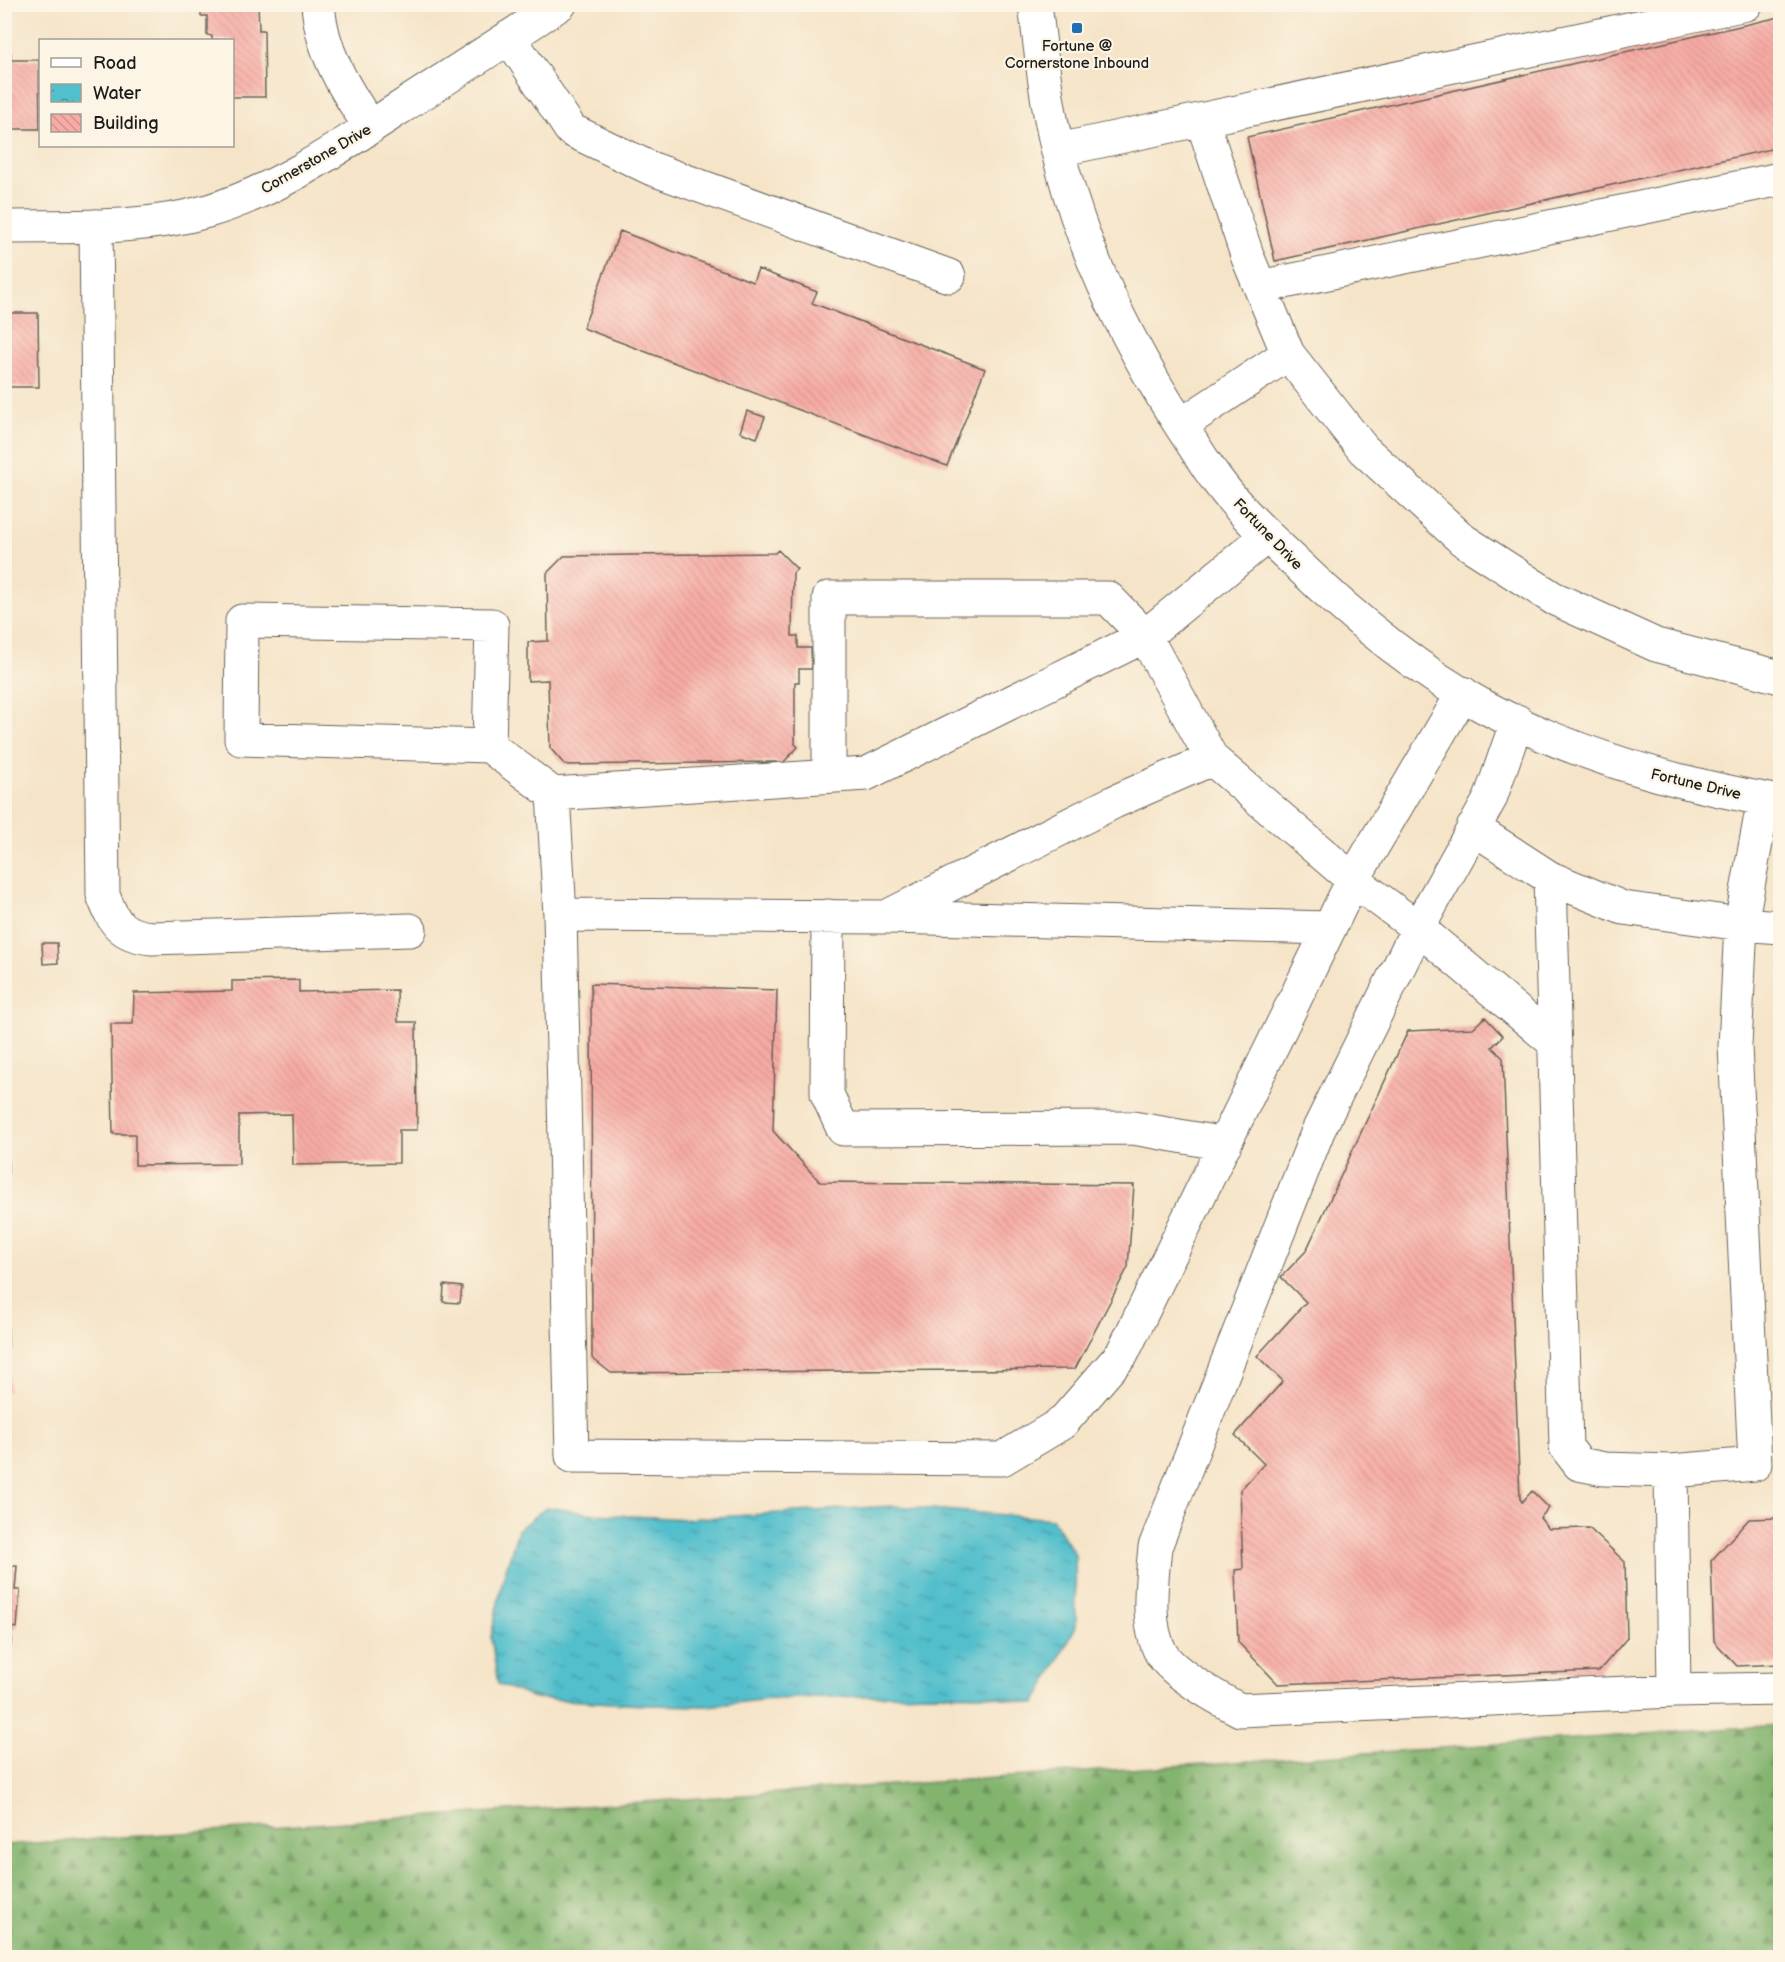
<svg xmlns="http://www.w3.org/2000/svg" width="1785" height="1962" font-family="'Balsamiq Sans',sans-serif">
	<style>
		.forest { fill: url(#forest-firs); stroke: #506845; stroke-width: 1.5 }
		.water { fill: url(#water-ripples); stroke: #376e74; stroke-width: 1.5 }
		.building { fill: url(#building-back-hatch) }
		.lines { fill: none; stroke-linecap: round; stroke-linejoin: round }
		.minor-casing { stroke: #686258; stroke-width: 35 }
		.minor { stroke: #fff; stroke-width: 33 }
		.poi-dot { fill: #1f6fb2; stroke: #fcf5e5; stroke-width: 2 }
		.labels { text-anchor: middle; stroke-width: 4.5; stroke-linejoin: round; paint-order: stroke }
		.poi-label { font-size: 15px; fill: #1c1c1c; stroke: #fcf5e5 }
		.street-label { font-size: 15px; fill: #1c1c1c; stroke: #fcf5e5 }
	</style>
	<defs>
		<pattern id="forest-firs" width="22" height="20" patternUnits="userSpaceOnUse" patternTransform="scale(1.5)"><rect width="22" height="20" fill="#83b46e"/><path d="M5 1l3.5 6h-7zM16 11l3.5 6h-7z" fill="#6a925a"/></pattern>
		<pattern id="water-ripples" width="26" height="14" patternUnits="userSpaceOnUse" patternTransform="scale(1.5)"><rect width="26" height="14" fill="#52bfcc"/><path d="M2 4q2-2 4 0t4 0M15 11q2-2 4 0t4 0" fill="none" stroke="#439aa5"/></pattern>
		<pattern id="building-back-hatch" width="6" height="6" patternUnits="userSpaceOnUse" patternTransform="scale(1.5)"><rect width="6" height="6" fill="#f7aba4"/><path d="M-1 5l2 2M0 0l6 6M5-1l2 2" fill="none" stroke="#d3938d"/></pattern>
	</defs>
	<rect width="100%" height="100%" fill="#fcf5e5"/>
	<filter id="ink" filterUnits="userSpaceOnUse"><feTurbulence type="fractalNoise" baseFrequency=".0167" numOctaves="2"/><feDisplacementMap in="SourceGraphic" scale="12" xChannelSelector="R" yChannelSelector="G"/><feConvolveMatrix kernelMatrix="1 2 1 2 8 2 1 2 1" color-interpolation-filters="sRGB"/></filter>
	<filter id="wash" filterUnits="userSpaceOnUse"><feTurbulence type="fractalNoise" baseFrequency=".008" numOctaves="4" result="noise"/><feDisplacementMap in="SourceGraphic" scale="24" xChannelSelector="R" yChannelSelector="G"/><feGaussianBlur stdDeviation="1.35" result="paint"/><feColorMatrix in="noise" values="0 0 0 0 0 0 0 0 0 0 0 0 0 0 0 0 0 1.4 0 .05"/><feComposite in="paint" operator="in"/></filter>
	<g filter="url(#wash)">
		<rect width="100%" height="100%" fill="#f5e4c8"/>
		<!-- forest -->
		<path class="forest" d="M1780,1725V1957H5V1845Z"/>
		<!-- water -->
		<path class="water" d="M893,1506L1053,1519L1075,1555L1076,1626L1035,1704L986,1695L927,1694L771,1699L707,1706L643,1705L534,1698L498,1684L491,1637L503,1579L518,1530L546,1507L595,1514L687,1519Z"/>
		<g id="blocks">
			<!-- building -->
			<path class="building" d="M201,4H258L259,30H264L265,97H232V40H212V36L207,35V16H201Z
				M1156,4H1187V6L1157,10Z
				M1780,17V147L1275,261L1247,137Z
				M4,53H11V60H39L40,129H4Z
				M620,231L753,282L758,269L817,292L812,303L985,369L947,466L583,328Z
				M4,313H38L39,387H4Z
				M747,411L765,417L757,438L740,432Z
				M778,550L797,569L793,573L792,636H798V648H811L812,669H799V682H795V744L798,747L780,766L776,762L565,765L550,748L548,680L528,681V642L548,641L547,573L564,556L775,553Z
				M42,943H57L58,963L43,964Z
				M299,980V992L397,990L398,1022H416L417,1130H399V1163L293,1165L292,1114L239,1115V1164L135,1165V1134H113L111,1024H133L134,993L232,991V981Z
				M591,984L777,990L773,1131L820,1182L1134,1185L1128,1267L1075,1369L611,1373L592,1358Z
				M1485,1017L1503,1036L1492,1047L1503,1058L1520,1499L1522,1502L1532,1491L1549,1508L1540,1518L1549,1529L1589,1528L1625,1562L1627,1638L1599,1671L1278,1684L1238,1642L1235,1570L1243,1569L1240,1490L1264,1464L1235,1435L1283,1381L1257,1356L1306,1302L1281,1277L1306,1251L1408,1031L1473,1028Z
				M4,1090H7L8,1131L4,1130Z
				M4,1154H8V1177H4Z
				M444,1285L462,1287L460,1303L443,1302Z
				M4,1305H7L8,1346H4Z
				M4,1367H9V1391H4Z
				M1780,1518V1664L1737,1666L1714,1641L1711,1561L1749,1519Z
				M4,1566H17L15,1590H20L17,1628L12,1627L11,1645H4Z"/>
		</g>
	</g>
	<g filter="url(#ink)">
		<use href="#blocks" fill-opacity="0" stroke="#686258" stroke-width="1.5"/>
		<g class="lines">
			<defs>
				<path id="minor" d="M318,4C321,50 345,91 371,127
					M1035,4C1042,61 1048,120 1064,174C1089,265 1130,347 1181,426C1193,444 1204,463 1217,480C1239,510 1268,537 1295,562C1352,617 1413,668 1483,706C1576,756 1677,784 1780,802
					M509,37L571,130L650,168L949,276
					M1202,120L1248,258L1288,354L1363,449L1463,540L1553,598L1656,645L1780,677
					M1058,150L1746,4
					M96,226L103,895C114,924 121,935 152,938L410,930
					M4,227C71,226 143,230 208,211C275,191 334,151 392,113C448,77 504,41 560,4
					M1260,287L1780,179
					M1181,425L1288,354
					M1463,693L1353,880L1418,928L1555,1043
					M1517,721L1490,799L1418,928L1318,1131L1155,1547C1152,1580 1145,1623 1161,1653C1172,1673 1219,1699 1240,1710L1674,1691L1780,1689
					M489,746L241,739L242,621L492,625L489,746L553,794L866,774L1145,636L1267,536
					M829,776V598H1108L1145,636L1212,759
					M553,794L560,915L886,917L1114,802L1212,759L1353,880L1122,1354L1062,1423L1002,1459L572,1456L560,915
					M1473,828L1550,878L1623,908L1741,924L1780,927
					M1550,878L1566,1447L1579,1464L1604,1469L1671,1471
					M828,916L827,1094L843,1129L1133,1128L1225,1144
					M890,917L1329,928
					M1674,1691L1671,1471L1755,1464L1735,1046L1741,924L1764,799"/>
			</defs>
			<!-- minor casing -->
			<use href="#minor" class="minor-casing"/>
			<!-- minor -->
			<use href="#minor" class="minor"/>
		</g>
	</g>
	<!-- markers -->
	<rect class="poi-dot" x="1071" y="22" width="12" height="12" rx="3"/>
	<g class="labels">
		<!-- poi labels -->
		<g class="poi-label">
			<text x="1077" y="51">Fortune @<tspan x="1077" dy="17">Cornerstone Inbound</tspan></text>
		</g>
		<!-- street labels -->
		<g class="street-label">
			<text transform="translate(316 159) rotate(-30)" y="5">Cornerstone Drive</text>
			<text transform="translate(1268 534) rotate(46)" y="5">Fortune Drive</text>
			<text transform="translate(1696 784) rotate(13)" y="5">Fortune Drive</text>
		</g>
	</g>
	<!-- margin -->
	<rect width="1785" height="1962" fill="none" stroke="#fcf5e5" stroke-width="24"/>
	<!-- legend -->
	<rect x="39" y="39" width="195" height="108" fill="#fcf5e5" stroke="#a29e95" stroke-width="1.5"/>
	<rect x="51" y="58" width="30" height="9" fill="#ffffff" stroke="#a29e95" stroke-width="1.5"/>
	<text x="93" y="69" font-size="18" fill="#1c1c1c">Road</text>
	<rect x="51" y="84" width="30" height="18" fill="url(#water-ripples)" stroke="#a29e95" stroke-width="1.5"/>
	<text x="93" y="99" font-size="18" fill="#1c1c1c">Water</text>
	<rect x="51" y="114" width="30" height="18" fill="url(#building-back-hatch)" stroke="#a29e95" stroke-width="1.5"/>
	<text x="93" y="129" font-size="18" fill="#1c1c1c">Building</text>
</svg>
